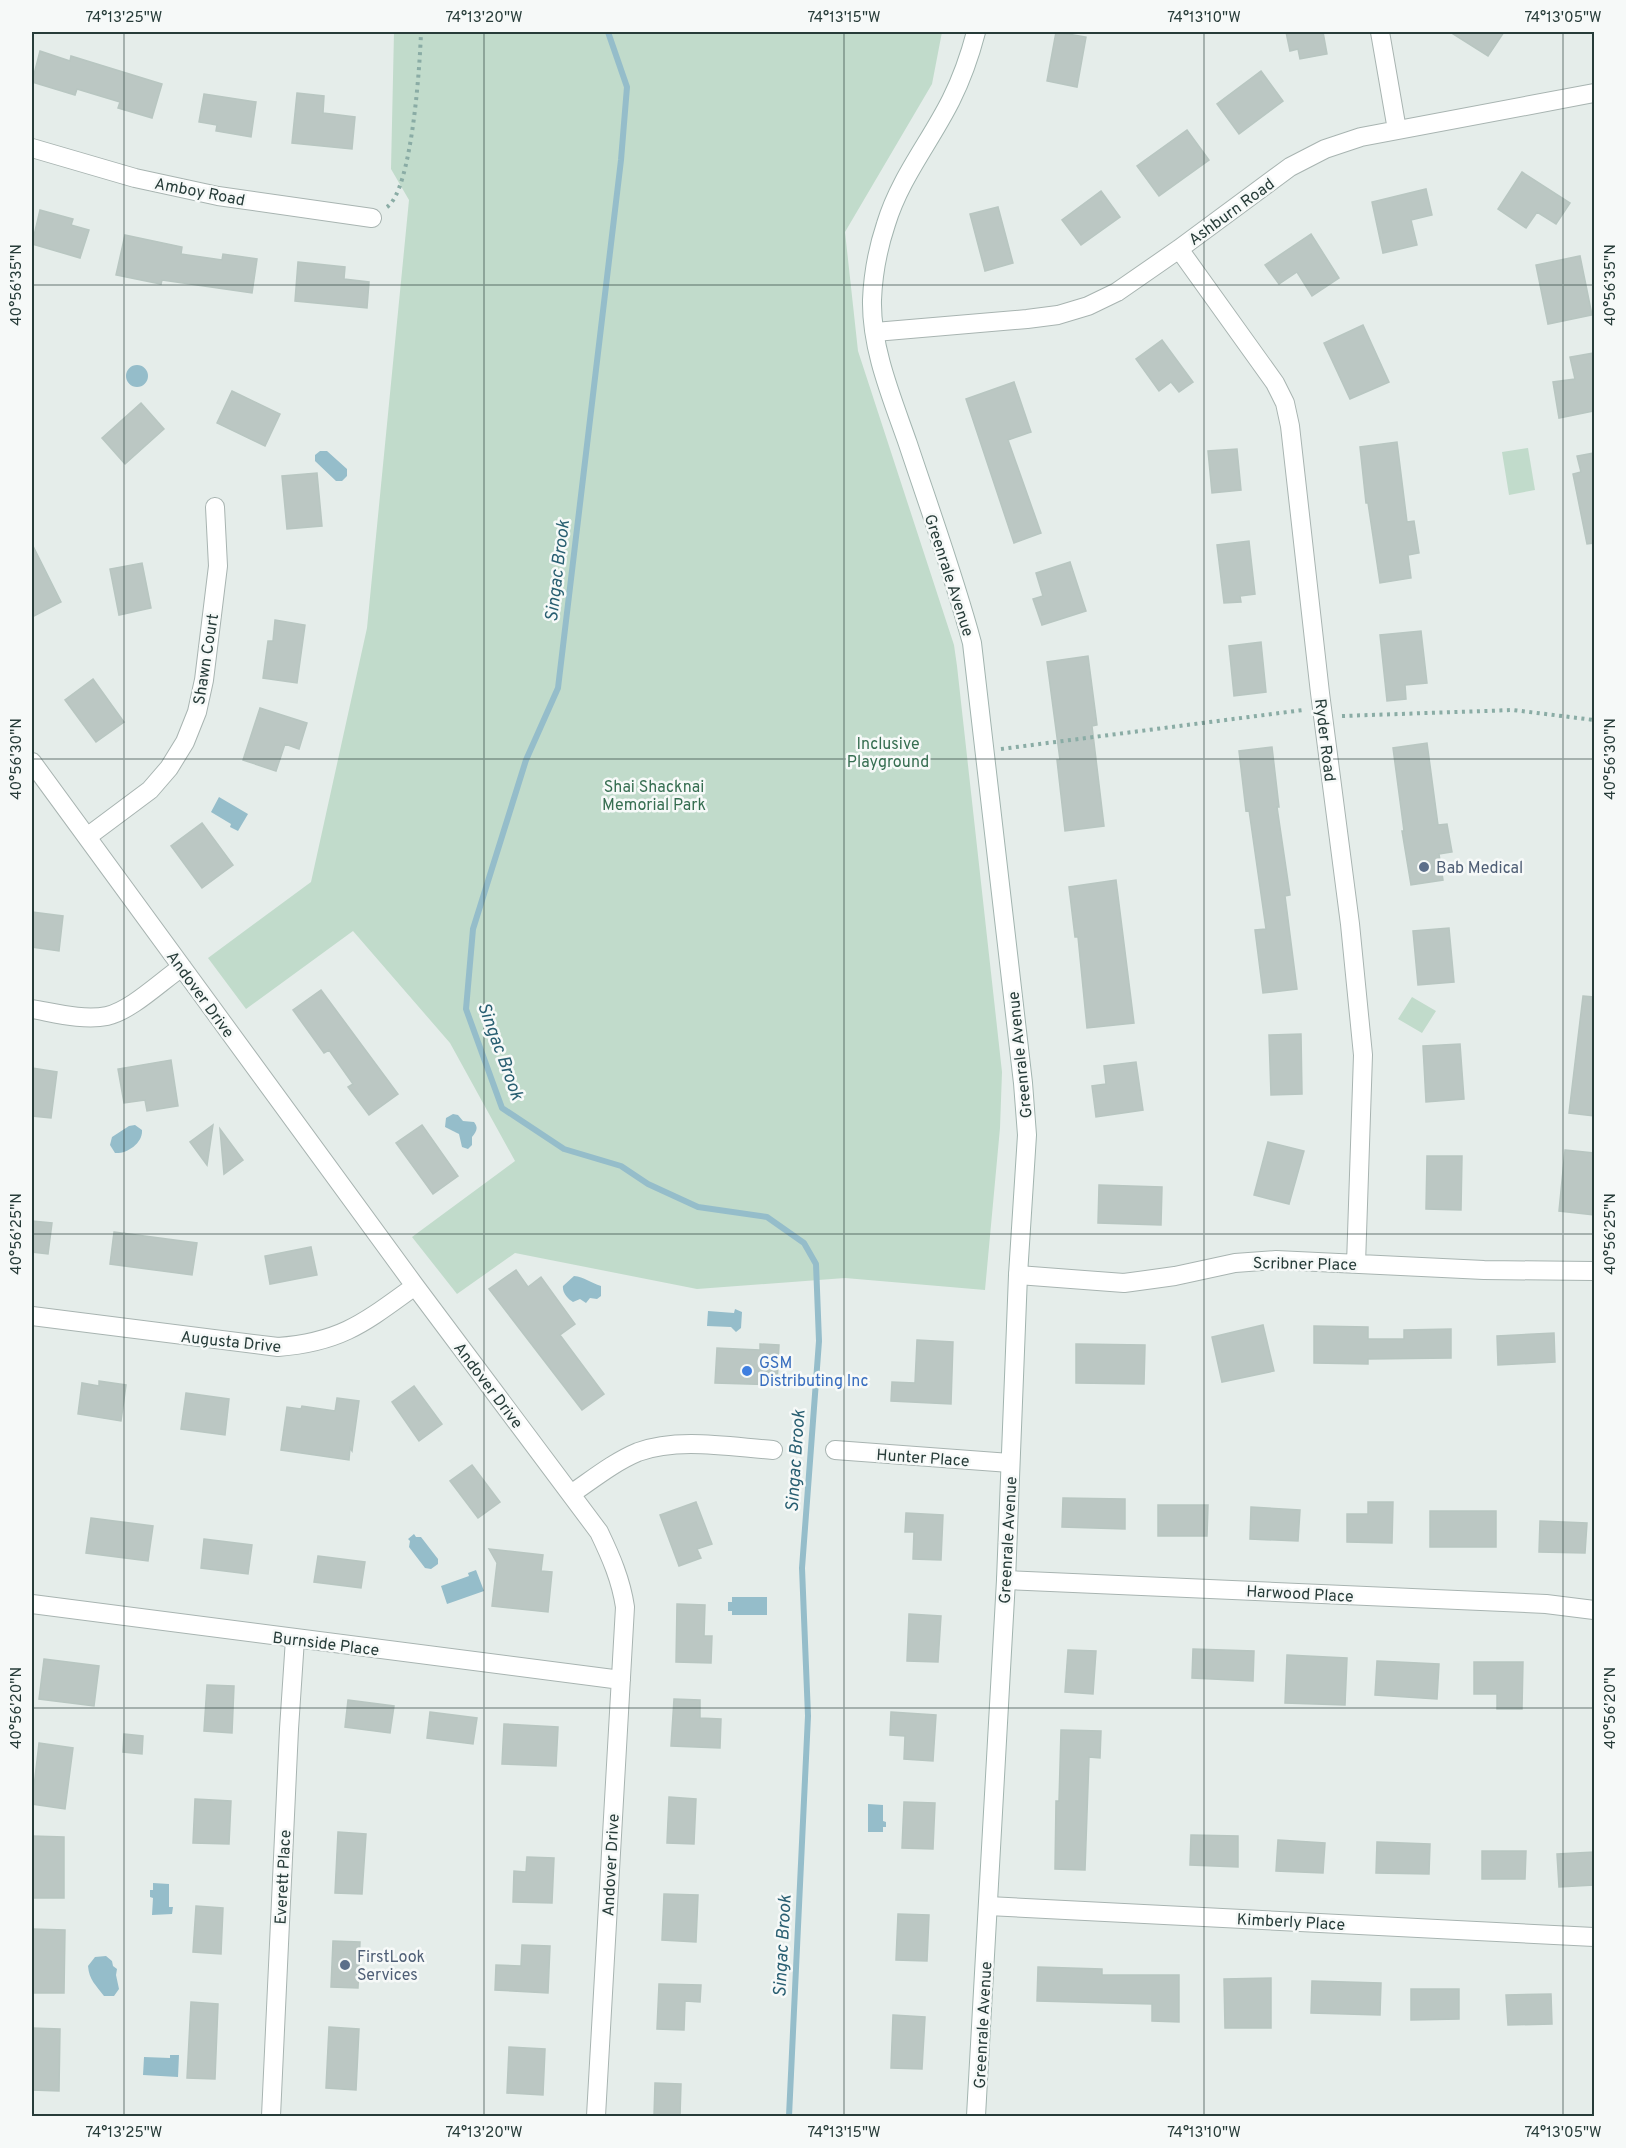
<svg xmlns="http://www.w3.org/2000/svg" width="1626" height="2148" font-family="Overpass,sans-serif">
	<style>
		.green { fill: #c1dbcb }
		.water { fill: #95bdca }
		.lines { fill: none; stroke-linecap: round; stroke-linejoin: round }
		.stream { stroke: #95bdca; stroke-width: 6 }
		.building { fill: #bbc7c3; stroke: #b8c6c1; stroke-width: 1.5 }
		.street-casing { stroke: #a8b4b1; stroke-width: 20 }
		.secondary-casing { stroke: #a2b4af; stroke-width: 20 }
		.path { stroke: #8aaca5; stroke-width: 4; stroke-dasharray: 3 4.5; stroke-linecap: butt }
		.street { stroke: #fff; stroke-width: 18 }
		.secondary { stroke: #fff; stroke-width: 18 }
		.ticks { fill: none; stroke: #273c39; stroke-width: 1.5; stroke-opacity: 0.45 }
		.service-dot { fill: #5c6f8a; stroke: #f6f9f8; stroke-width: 2 }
		.shop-dot { fill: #3f7fe0; stroke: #f6f9f8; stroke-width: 2 }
		.labels { text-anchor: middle; stroke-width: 5; stroke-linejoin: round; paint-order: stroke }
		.street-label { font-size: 16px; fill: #273c39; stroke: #f6f9f8 }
		.park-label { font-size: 16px; fill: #366e51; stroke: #f6f9f8 }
		.service-label { font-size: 16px; fill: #4e5e75; stroke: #f6f9f8; text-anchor: start }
		.shop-label { font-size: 16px; fill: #366cbe; stroke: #f6f9f8; text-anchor: start }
		.water-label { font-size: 18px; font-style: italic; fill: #285e71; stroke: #f6f9f8 }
		.neatline { fill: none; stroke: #273c39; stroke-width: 2 }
		.ticks-label { font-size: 15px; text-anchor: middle; fill: #273c39 }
	</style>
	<rect width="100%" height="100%" fill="#e5edea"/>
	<!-- green -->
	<path class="green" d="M394,32H942L932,84L845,232L858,351L954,645L957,666L1002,1072L1000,1128L985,1290L845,1278L697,1289L515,1253L457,1294L412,1237L515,1161L450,1043L353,931L246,1009L208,958L311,882L367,628L409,200L391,169Z
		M1528,448L1535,490L1509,495L1502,452Z
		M1412,997L1436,1011L1422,1033L1398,1019Z"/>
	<!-- water -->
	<path class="water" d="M126 376a11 11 0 1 1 22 0a11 11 0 1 1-22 0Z
		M320,451H327L347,469V476L342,481H336L315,461V455Z
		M219,797L248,814L238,831L230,827L231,824L211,812Z
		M453,1114L458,1115L463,1121L474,1122C479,1128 476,1132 472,1137V1145L468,1149L462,1147L459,1134L445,1127L446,1118Z
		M135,1125L142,1130C143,1143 127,1154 115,1153L110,1145L112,1137L129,1126Z
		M574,1276C584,1277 591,1283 601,1286V1296L597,1299L590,1298L586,1303L580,1299L573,1302C568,1299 562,1293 563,1286Z
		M735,1309L742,1312L741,1328L736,1332L731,1327L707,1326L708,1311L734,1313Z
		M414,1534L416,1537H421L438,1559V1564L431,1569L425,1568L409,1547L410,1541L408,1539Z
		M476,1570L484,1591L447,1604L441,1586L469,1576L468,1573Z
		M732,1597H767V1615H732V1611H728V1602H732Z
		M868,1804L883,1805V1821L886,1822V1827H883V1832H868Z
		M153,1883L169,1884V1907H173L172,1914L152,1915L153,1898L150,1897V1890H153Z
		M106,1956L112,1961L113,1966L117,1969L116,1975L119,1989L114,1996H104C96,1985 89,1980 88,1966L95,1957Z
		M170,2055H179L178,2077L143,2075L144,2057L170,2058Z"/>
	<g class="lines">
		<!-- stream -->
		<path class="stream" d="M608,32L627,87L621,160L558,688L526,760L473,929L466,1009L502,1108L564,1149L621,1166L648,1184L698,1207L767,1217L804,1243L816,1264L819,1341L802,1568L808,1716L789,2116"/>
	</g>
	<!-- building -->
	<path class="building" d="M1056,32L1086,37L1077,87L1047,81Z
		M1286,32H1323L1327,54L1300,59L1298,49L1290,51Z
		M1450,32H1504L1488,56Z
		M40,51L70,61L71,56L162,84L152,118L118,108L120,102L77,89L75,95L32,82Z
		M1261,71L1283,101L1239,134L1217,104Z
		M297,93L324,96L323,113L355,117L352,149L292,143Z
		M204,94L256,102L251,137L216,131L217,125L199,122Z
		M1187,130L1209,160L1159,196L1137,166Z
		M1522,172L1570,203L1556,224L1537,212L1526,228L1498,209Z
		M1426,189L1432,215L1411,220L1417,245L1383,253L1372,202Z
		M1101,191L1120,217L1081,245L1062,220Z
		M998,207L1013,263L985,271L970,214Z
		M40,210L73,219L71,225L89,230L80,258L32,244Z
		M1311,234L1339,278L1312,296L1297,272L1279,284L1265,265Z
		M125,235L182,247L181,254L222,260L223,254L257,259L252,293L162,280L161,284L116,275Z
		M1580,256L1592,315L1548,324L1536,265Z
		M298,262L345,267L344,279L369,282L367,308L295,301Z
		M1363,325L1389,382L1350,399L1324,343Z
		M1162,340L1193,382L1179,392L1171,382L1159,391L1136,359Z
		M1594,353V411L1559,418L1553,382L1575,379L1570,357Z
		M1014,382L1031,432L1008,440L1041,533L1014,543L966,399Z
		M232,391L280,414L265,446L217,423Z
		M141,403L164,429L125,464L102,438Z
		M1397,442L1407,522L1414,521L1419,553L1408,555L1411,578L1380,583L1368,503H1366L1360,447Z
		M1237,449L1241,490L1212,493L1208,451Z
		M1594,453V543L1587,544L1573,474L1581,472L1577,456Z
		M317,473L322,526L287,529L282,476Z
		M1249,541L1255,594L1240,596L1241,602L1224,603L1217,545Z
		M32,544L61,602L32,617Z
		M1070,562L1086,611L1042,625L1033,599L1043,596L1036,573Z
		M142,563L151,608L119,615L110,569Z
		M275,620L305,625L297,683L263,678L268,641H273Z
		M1421,631L1427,683L1405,685L1406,699L1387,701L1380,635Z
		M1261,642L1266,692L1234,696L1229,646Z
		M1088,656L1097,725L1092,726L1104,826L1065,831L1057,760H1060L1047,662Z
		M93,679L124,722L96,742L65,700Z
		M260,708L307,723L299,749L285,744L276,771L243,760Z
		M1427,743L1438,825L1447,824L1452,852L1439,854L1443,880L1411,885L1402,831H1404L1393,748Z
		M1272,747L1279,807H1277L1290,895L1285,896L1297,989L1263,993L1255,930L1266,929L1249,810L1246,811L1239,751Z
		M202,823L233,865L202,888L171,846Z
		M1116,880L1134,1023L1087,1028L1078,937H1075L1069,887Z
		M32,912L63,916L59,951L32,947Z
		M1449,928L1454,982L1418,985L1413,931Z
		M321,990L398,1094L369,1115L348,1087L353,1084L329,1050L324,1053L293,1010Z
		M1583,996L1594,997V1116L1569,1113Z
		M1301,1034L1302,1094L1271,1095L1269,1035Z
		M1460,1044L1464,1099L1426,1102L1423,1046Z
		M171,1060L178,1106L147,1111L145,1100L124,1103L118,1069Z
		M1136,1062L1143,1110L1096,1117L1092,1086L1106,1084L1104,1066Z
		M32,1068L57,1072L51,1118L32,1116Z
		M213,1125L207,1165L190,1142Z
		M422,1125L458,1176L433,1194L396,1143Z
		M220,1129L243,1160L224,1174Z
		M1268,1142L1304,1151L1289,1204L1254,1195Z
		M1565,1150L1594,1153V1215L1559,1211Z
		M1427,1156H1462L1461,1210L1426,1209Z
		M1099,1185L1162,1187L1161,1225L1098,1223Z
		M32,1221L52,1223L48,1254L32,1252Z
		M114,1232L197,1243L192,1275L110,1264Z
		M311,1247L317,1275L270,1284L265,1256Z
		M516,1270L528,1287L541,1277L575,1324L560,1335L604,1394L582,1410L489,1289Z
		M1263,1325L1274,1371L1222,1382L1212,1337Z
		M1314,1326L1368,1327V1339H1404V1330L1451,1329V1358L1368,1359V1364L1314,1363Z
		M1554,1333L1555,1362L1498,1365L1497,1336Z
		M917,1340L953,1342L951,1404L891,1401L892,1382L915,1383Z
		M760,1344L779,1345L777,1385L715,1383L717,1348L760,1350Z
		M1076,1344L1145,1345L1144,1384L1076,1383Z
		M99,1381L126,1385L121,1421L78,1414L82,1383L99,1386Z
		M414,1386L442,1424L419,1441L392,1402Z
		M186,1393L229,1399L225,1435L181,1429Z
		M337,1398L359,1401L352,1451L350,1448L349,1460L281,1450L287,1407L301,1409L302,1406L335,1411Z
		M472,1465L500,1502L478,1518L450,1481Z
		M1063,1498L1125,1499V1529L1062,1527Z
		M696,1502L712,1544L697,1549L701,1558L679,1566L660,1515Z
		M1368,1502H1393L1392,1543L1347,1542V1514H1368Z
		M1158,1505H1208L1207,1536H1158Z
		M1251,1507L1300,1510L1298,1541L1250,1539Z
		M1430,1511H1496V1547H1430Z
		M906,1513L943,1515L941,1560L913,1559L914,1532H905Z
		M91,1518L153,1526L148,1561L86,1553Z
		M1540,1521L1587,1523L1585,1553L1539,1552Z
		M204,1539L252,1545L248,1574L201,1568Z
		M489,1549L543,1555L541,1571L552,1572L548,1612L492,1606L497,1563Z
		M318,1556L365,1562L361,1588L314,1582Z
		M677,1604L705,1605L704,1636H712L711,1663L676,1662Z
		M909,1614L941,1616L938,1662L907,1661Z
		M1193,1649L1254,1651L1253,1681L1192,1678Z
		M1068,1650L1096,1651L1093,1694L1065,1692Z
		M1287,1655L1347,1658L1345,1705L1285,1703Z
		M44,1659L99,1666L94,1706L39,1699Z
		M1377,1661L1439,1664L1437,1699L1375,1695Z
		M1474,1662H1523L1522,1709H1497V1694H1474Z
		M207,1685L234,1686L232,1733L204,1731Z
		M674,1699L700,1700V1718L721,1719L720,1748L671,1746Z
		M348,1700L394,1706L390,1733L345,1727Z
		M430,1712L477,1718L473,1744L427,1738Z
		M891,1712L936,1715L933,1761L904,1759L905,1736L890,1735Z
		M504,1724L558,1727L556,1766L502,1764Z
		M1061,1730L1101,1731L1100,1758L1089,1757L1085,1870L1055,1869L1056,1801H1059Z
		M124,1734L143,1736L142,1754L123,1752Z
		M39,1743L73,1748L65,1809L32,1804Z
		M669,1797L696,1799L694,1844L667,1843Z
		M195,1799L231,1801L229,1844L193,1843Z
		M904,1802L935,1803L933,1849L902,1848Z
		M338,1832L366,1834L362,1894L335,1893Z
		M1191,1835L1238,1836V1867L1190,1865Z
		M32,1836L64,1837V1898H32Z
		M1278,1840L1325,1843L1323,1873L1276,1871Z
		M1377,1842L1430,1844L1429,1874L1376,1873Z
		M1482,1851H1526L1525,1879H1482Z
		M1594,1852V1885L1559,1887L1557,1854Z
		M527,1857L554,1858L552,1903L513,1902L514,1871L526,1872Z
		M664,1894L698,1895L696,1942L662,1940Z
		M196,1906L223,1908L221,1954L193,1952Z
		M898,1914L929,1915L927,1961L896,1960Z
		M32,1929L65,1930L64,1993H32Z
		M333,1941L360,1942L358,1988L331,1987Z
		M522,1945L550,1946L548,1993L495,1990L496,1965L521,1966Z
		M1038,1967L1102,1969V1975H1179V2022L1152,2021V2004L1037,2001Z
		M1271,1978V2028H1225L1224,1979Z
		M1312,1981L1381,1983L1380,2015L1311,2013Z
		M659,1984L701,1985L700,2002L685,2001L684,2030L657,2029Z
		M1411,1989H1459V2019L1411,2020Z
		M1551,1994L1552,2024L1508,2025L1506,1995Z
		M191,2002L218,2004L215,2079L187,2078Z
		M893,2015L925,2017L922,2069L891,2068Z
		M329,2027L359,2029L356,2090L326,2088Z
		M32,2028L60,2029L59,2091L32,2090Z
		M509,2047L545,2049L543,2095L507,2093Z
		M655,2083L681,2084L680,2116H654Z"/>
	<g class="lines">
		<defs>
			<path id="street" d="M1380,32L1397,130
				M32,148L135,178L218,196L372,218
				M1179,249L1275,383L1285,403L1290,426L1320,693L1350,924L1363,1055L1356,1264
				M875,332L1027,319L1058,315L1088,306L1117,292L1179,249L1290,167L1325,149L1361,137L1594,93
				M32,762L415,1286L599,1532C611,1557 621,1580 625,1607L596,2116
				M87,837L150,790L169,768L185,742L197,712L204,680L218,566L215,507
				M32,1009C55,1013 84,1021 107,1016C132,1010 160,982 182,967
				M1018,1275L1124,1283L1175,1276L1235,1263L1276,1260L1484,1270L1594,1271
				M32,1316L278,1347C342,1342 365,1322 415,1286
				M835,1450L1010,1463
				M571,1494C593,1479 614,1462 638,1452C678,1437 731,1447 773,1450
				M1006,1580L1546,1604L1594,1610
				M32,1604L621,1680
				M988,1906L1594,1937
				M271,2116L289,1729L295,1639"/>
			<path id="secondary" d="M976,32C970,55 962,78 951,100C930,142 900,178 886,224C878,248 873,274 872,300C871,349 892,398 908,444C930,510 954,576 972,643L1023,1083L1027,1135L1018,1275L1006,1580L976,2116"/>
		</defs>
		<!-- street casing -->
		<use href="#street" class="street-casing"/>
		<!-- secondary casing -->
		<use href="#secondary" class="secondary-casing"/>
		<!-- path -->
		<path class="path" d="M387,207C412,190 420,64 421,32
			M1342,716L1513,710L1594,720
			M1001,749L1303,710"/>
		<!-- street -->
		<use href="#street" class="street"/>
		<!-- secondary -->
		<use href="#secondary" class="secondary"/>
	</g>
	<!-- ticks -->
	<path class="ticks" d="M124,32V2116M484,32V2116M844,32V2116M1204,32V2116M1563,32V2116M32,285H1594M32,759H1594M32,1234H1594M32,1708H1594"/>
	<!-- markers -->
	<g class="service-dot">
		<circle cx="1424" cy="867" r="6"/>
		<circle cx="345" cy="1965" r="6"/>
	</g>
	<circle class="shop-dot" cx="747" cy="1371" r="6"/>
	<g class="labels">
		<!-- street labels -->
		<g class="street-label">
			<text transform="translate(200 191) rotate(11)" y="6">Amboy Road</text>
			<text transform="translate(1231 211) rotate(-36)" y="6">Ashburn Road</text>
			<text transform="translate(950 575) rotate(72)" y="6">Greenrale Avenue</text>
			<text transform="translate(205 659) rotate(-81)" y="6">Shawn Court</text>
			<text transform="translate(1326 740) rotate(83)" y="6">Ryder Road</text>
			<text transform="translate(201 994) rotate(54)" y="6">Andover Drive</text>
			<text transform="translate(1019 1055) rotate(-96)" y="6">Greenrale Avenue</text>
			<text transform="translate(1305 1263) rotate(1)" y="6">Scribner Place</text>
			<text transform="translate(231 1341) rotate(6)" y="6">Augusta Drive</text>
			<text transform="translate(489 1385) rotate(53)" y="6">Andover Drive</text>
			<text transform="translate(923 1457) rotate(4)" y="6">Hunter Place</text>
			<text transform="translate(1007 1540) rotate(-87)" y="6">Greenrale Avenue</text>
			<text transform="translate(1300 1593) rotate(3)" y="6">Harwood Place</text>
			<text transform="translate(326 1643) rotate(7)" y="6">Burnside Place</text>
			<text transform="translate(610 1865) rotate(-87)" y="6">Andover Drive</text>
			<text transform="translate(282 1877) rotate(-87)" y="6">Everett Place</text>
			<text transform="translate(1291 1921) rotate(3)" y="6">Kimberly Place</text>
			<text transform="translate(982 2025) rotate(-87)" y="6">Greenrale Avenue</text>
		</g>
		<!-- park labels -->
		<g class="park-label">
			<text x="888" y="749">Inclusive<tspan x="888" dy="18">Playground</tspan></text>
			<text x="654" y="792">Shai Shacknai<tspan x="654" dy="18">Memorial Park</tspan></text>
		</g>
		<!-- service labels -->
		<g class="service-label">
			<text x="1436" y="873">Bab Medical</text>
			<text x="357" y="1962">FirstLook<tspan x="357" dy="18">Services</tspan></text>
		</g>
		<!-- shop labels -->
		<g class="shop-label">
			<text x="759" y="1368">GSM<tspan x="759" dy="18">Distributing Inc</tspan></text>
		</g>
		<!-- water labels -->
		<g class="water-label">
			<text transform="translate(557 571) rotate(-83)" y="6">Singac Brook</text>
			<text transform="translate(501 1051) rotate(70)" y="6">Singac Brook</text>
			<text transform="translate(795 1461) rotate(-86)" y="6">Singac Brook</text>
			<text transform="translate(782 1946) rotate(-87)" y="6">Singac Brook</text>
		</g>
	</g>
	<!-- border -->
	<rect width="1626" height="2148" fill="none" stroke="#f6f9f8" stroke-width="66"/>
	<rect x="33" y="33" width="1560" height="2082" class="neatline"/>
	<g class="ticks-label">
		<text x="124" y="22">74°13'25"W</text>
		<text x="484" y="22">74°13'20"W</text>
		<text x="844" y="22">74°13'15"W</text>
		<text x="1204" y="22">74°13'10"W</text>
		<text x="1563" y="22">74°13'05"W</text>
		<text transform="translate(16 285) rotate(-90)" y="5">40°56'35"N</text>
		<text transform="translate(1610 285) rotate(-90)" y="5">40°56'35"N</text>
		<text transform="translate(16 759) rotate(-90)" y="5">40°56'30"N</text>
		<text transform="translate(1610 759) rotate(-90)" y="5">40°56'30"N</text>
		<text transform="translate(16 1234) rotate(-90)" y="5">40°56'25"N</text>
		<text transform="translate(1610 1234) rotate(-90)" y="5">40°56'25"N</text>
		<text transform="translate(16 1708) rotate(-90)" y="5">40°56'20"N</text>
		<text transform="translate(1610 1708) rotate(-90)" y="5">40°56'20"N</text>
		<text x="124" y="2137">74°13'25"W</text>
		<text x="484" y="2137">74°13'20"W</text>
		<text x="844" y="2137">74°13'15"W</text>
		<text x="1204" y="2137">74°13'10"W</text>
		<text x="1563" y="2137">74°13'05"W</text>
	</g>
</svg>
